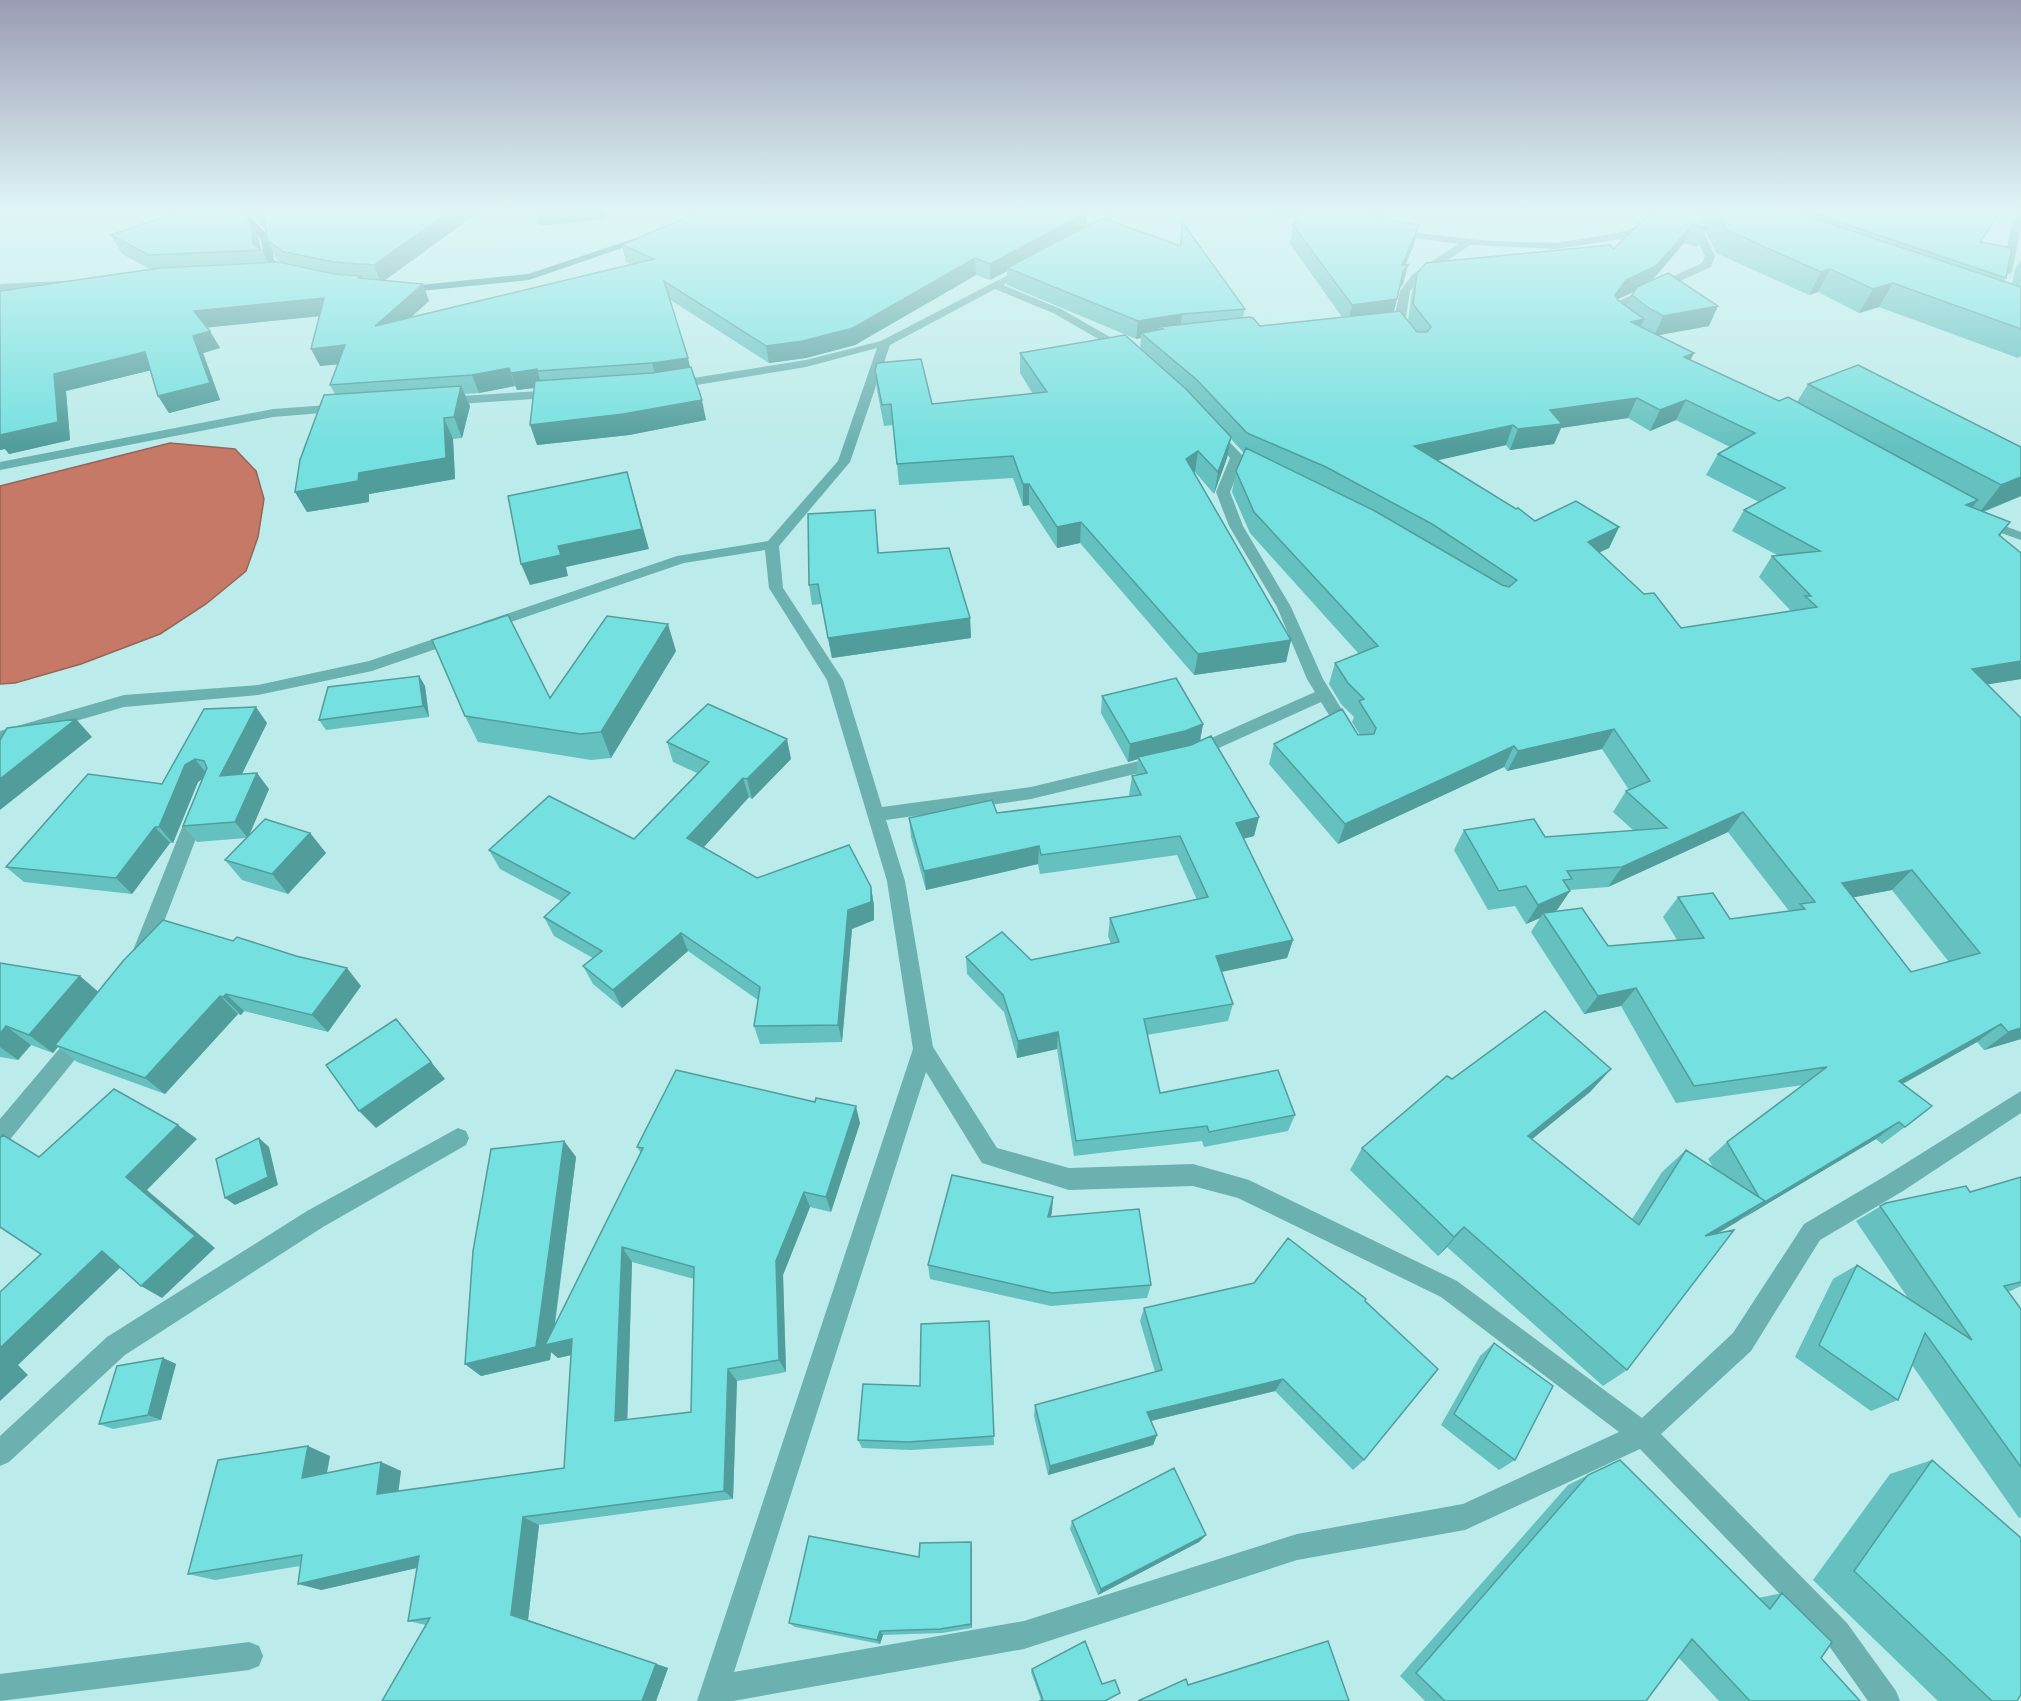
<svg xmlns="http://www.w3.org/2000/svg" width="2021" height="1701" font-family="'Golos Text',sans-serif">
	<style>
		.water { fill: #c67967; stroke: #946558; stroke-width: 1.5 }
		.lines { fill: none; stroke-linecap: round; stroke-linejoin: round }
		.street { fill: #6ab1b0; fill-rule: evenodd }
		.secondary { fill: #369594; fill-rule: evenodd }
		.wall { fill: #64c1c0; fill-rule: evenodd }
		.shaded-wall { fill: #519d9c }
		.building { fill: #74e0df; stroke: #519d9c; stroke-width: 1.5; fill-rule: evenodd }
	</style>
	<rect width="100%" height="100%" fill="#bbebea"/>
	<!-- water -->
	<path class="water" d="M170,443L235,449L256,471L264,499L258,537L246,571L206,604L160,634L81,664L15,683L0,684V486Z"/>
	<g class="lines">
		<!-- street -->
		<path class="street" d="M1105,209H1115C1110,223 1104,238 1086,236V232L1100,224Z
			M1244,209H1269L1324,218L1329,221L1324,224Z
			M1641,209C1665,209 1675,227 1704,217L1706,213L1704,209H1714L1716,213L1711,221L1700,225L1715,256L1711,267L1627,305L1621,315L1629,322L1623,325L1609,316L1619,301L1702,263L1705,256L1690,226C1673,226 1654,222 1641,209Z
			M2015,209H2021V228L2012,272L2007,275L2002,272Z
			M1652,222L1657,225L1656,227L1621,239L1556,249L1470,245L1421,278L1410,291L1405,324L1399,327L1393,324L1400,291L1413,274L1458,244L1393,235L1389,234V230L1491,241L1556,243L1618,233Z
			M1029,264L1033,265V269L1003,285L1061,309L1131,349V353H1123L1053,313L995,289L890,345L850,462L779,546L783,588L843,680L882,807L1031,787L1160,756L1166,758L1168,762L1166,766L1160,768L1031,799L886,820L905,881L933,1047L997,1148L1069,1168L1193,1164L1249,1180L1457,1281L1642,1418L1733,1333L1804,1224L1887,1175L2021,1091V1113L1903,1191L1820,1240L1751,1351L1661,1434L1847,1623L1896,1691L1900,1701H1868L1827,1643L1640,1449L1465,1530L1297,1560L1024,1649L733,1701H697L913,1049L887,881L827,680L769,588L765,550L684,563L493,628L488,630L480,625L483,622L677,556L768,541L838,461L877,348L806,367L672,389L668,388V382L806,360L881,341ZM926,1072L982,1163L1069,1190L1193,1186L1238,1198L1441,1297L1619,1432L1463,1504L1297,1534L1024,1621L734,1672Z
			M61,281L65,282V286L0,290V284Z
			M558,390L564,394L562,397L444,405L438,401L444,397Z
			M342,404L346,405L348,408L346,411L273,417L0,470V462L273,409Z
			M1212,427L1216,428L1242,455L1270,470L1263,474L1241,465L1230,492L1243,526L1291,607L1323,679L1357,734L1355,738H1343L1321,702L1201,756H1189L1187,752L1189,748L1315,692L1307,679L1277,607L1229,526L1216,492L1230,458L1206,431Z
			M1983,518L2021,532V540L1978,525L1976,522L1978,519Z
			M457,631L462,632L465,636L462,640L372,671L258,695L124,707L0,743V731L124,695L258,685L369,661Z
			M198,803L204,805L207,810L150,958L147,964L140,966L133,964L130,958L189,810L192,805Z
			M83,1026L90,1029L93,1035L90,1041L8,1142L0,1145V1119L76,1029Z
			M458,1128L466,1131L469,1138L466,1145L323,1227L125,1355L9,1462L0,1466V1436L107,1337L307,1211Z
			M249,1642L259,1646L263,1656L259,1666L249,1670L0,1701V1674Z"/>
		<!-- secondary -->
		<path class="secondary" d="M230,209H241L271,238L274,260L295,273V277H287L265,263L261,239Z
			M639,237L648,239L529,280L401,293L396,290L401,287L528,274Z"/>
	</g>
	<!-- wall -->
	<path class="wall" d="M245,209H483L385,280L423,284L429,301L411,317L632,265L626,262L622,245L1087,226L1180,246L1182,222L1245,309L1243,317L1260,326L1342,317L1290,244L1293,225L1306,209H1391L1382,219L1419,225L1414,244L1405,265H1408L1403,284L1399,288L1394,311L1408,320L1412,292L1417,273L1614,249L1662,211V209H1995L2001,211L1981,242L2006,278L2004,282L2012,284L2015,269L2021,260V356L2018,358L1879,307L1859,313L1818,292L1809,295L1716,253L1705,231L1698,247L1684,243L1652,280L1709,326L1658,335L1694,353L1690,360L1779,401L1797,402L1808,384L2021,496L1984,512L2010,522L2000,536L2021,553V679L1987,684L2021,1039L1984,1050L1977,1042L1903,1084L1905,1127L1882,1144L1876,1139L1716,1234L1627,1370L1603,1386L1447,1247L1438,1256L1350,1170L1362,1148L1452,1079L1611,1069L1590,1092L1532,1139L1632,1219L1662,1172L1686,1150L1713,1167L1708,1159L1727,1142L1803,1085L1676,1103L1621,1006L1584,1014L1531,932L1540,918L1526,924L1515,906L1488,910L1454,850L1464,830L1545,837L1634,831L1613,812L1626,791L1629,790L1602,749L1507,771L1504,767L1338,844L1269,764L1274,744L1360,735L1352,722L1354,717L1341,704L1329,684L1335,663L1359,654L1250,533L1232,492L1236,471L1244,453L1231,439L1227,458L1214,494L1195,472L1193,473L1291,640L1286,662L1194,675L1080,543L1057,548L1029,505L1023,506L1013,478L899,485L893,425L884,426L877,390L875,370L932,404L1033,394L1020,373V353L1140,349L1141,338L1136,339L1007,285V271L990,280L976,275L855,345L806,358L769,363L669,299L706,420L629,435L537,445L534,388L517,390L515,386L479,393L465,394L470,406L462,438L453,439L455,479L369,494V502L307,512L295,492L335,394L330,385L338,364L320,366V316L207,327L220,348L203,353L220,400L169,413L158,396L151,370L66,391L70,440L9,454L5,449L0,450V291L150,269L122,254L111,235L250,221L259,240L260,249L262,250L268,262L282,263L276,259L268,241L266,230ZM1710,210L1704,224L1700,217H1705L1707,212ZM1634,292L1627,307L1617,300L1618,299ZM1628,418L1650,431L1676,420L1730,447L1718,454L1706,475L1759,502L1744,510L1732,531L1777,555L1772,556L1759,577L1791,611L1681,628L1599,552L1609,548L1619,527L1535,521L1437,460L1506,445L1510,450L1554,444L1561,428ZM1728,832L1789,911L1730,919L1678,897L1663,917L1677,940L1608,946L1555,911L1557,910L1570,891L1569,890L1608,887ZM1892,890L1949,962L1911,972L1853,897Z
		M877,530L879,553L970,618L971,638L832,658L821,604L812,605L809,585Z
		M676,651L611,758L591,760L478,742L465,716L550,698Z
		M419,676L425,686L429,717L326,730L319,720Z
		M1102,696L1203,724L1200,741L1259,817L1254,836L1243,839L1293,940L1287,958L1221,972L1233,1004L1228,1021L1147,1035L1160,1093L1295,1115L1288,1131L1204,1147L1202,1141L1074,1156L1057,1049L1017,1058L1004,1012L967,974L966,957L1031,960L1111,944L1108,936L1110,918L1197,900L1177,855L1040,874L1038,864L926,890L911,837L909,818L997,813L1130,797L1129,795L1132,776L1136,775L1138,759L1128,762L1101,713Z
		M204,709L267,723L242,774L269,789L249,835L310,833L326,853L288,894L242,880L225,860L246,838L197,842L183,826L202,779L198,782L173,843H170L132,894L24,882L6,867L162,784Z
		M667,742L791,759L752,799L749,797L703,848L757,878L871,887L874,906V920L852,929L842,1042L760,1044L754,1026L758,1000L688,951L622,1008L593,984L583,966L593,958L554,936L544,917L561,901L500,869L489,850L634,839L697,773L673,762Z
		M0,963L98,992L361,986L328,1032L244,1011L241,1015L238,1014L165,1094L77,1062L58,1047L53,1053L31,1045L18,1060L0,1057Z
		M860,1123L831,1212L810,1207L783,1275L786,1372L737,1381L733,1499L539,1525L528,1620L668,1668L656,1701H382L426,1625L408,1621L417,1568L321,1590L300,1566L215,1580L188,1574L330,1456L327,1473L381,1462L401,1471L398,1491L564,1468L571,1355L558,1358L551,1352L550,1360L481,1376L465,1364L564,1141L576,1157L555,1325L641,1153L637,1147ZM632,1262L694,1279L691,1412L627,1420Z
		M2021,1177V1286L2008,1292L2021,1309V1517L2019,1518L1912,1365L1898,1400L1871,1411L1795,1357L1833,1279L1857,1265L1908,1298L1856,1221L1886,1203L1970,1192Z
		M1053,1197L1051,1217L1151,1285L1147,1298L1051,1306L930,1279L928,1265Z
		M1365,1301L1364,1460L1353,1470L1275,1391L1151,1421L1157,1435L1153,1445L1048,1475L1034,1416L1035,1405L1155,1372L1140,1321L1144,1308Z
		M989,1321L994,1445L911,1450L862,1448L858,1440L920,1386Z
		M1494,1343L1515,1460L1499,1470L1441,1425L1480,1356Z
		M163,1358L176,1364L161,1420L113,1429L99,1424Z
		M1932,1460L2017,1701H1938L1813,1580L1890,1474Z
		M1588,1475L1758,1598L1782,1593L1821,1658L1860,1701H1719L1679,1658L1646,1701H1425L1400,1676L1568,1485Z
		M1072,1521L1206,1535L1199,1542L1098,1595L1070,1529Z
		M971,1542L972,1548V1628L942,1633L883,1635L880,1644L795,1627L789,1623L919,1557Z
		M1032,1669L1106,1701L1041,1700L1031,1672Z"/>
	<!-- shaded-wall -->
	<path class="shaded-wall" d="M453,209H483L381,283L374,265Z
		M535,209H604L605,219L540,226Z
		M1381,209H1391L1377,224Z
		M1087,212V229L1007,268V271L990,280V264Z
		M250,221L259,240L261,250L253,244Z
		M1693,224L1684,243L1648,285L1618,299L1607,315L1615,295L1626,280Z
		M1419,225L1414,244L1397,285L1402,265Z
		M975,258L976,275L855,345L806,358L769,363L766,346Z
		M1408,265L1403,284L1398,291L1403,271Z
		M1830,269L1818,292L1809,295L1821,272Z
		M1893,283L1879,307L1859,313L1873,289Z
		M423,284L429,301L383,343L375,326Z
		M324,298L332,315L203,328L194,311Z
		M1397,299L1392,319L1348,325L1352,305Z
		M1718,306L1709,326L1654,336L1663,316Z
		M1182,314L1180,332L1163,329L1158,327L1157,335L1141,333V338L1136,339L1138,321Z
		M1644,319L1635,339L1631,322Z
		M210,331L220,348L203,353L220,400L169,413L158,396L193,336Z
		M345,345L353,363L320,366L311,349Z
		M145,352L156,369L66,391L70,440L9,454L5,449L0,450V435L54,374Z
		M1694,353L1684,373V357Z
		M688,358L692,375L657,381L652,363Z
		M509,368L515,386L479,393L472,375Z
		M537,369L542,387L517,390L511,373Z
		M461,386L470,406L462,438L454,417Z
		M1637,398L1628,418L1561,428L1554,444L1510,450L1518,429L1550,410Z
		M702,400L706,420L629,435L537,445L530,425Z
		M1686,400L1676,420L1650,431L1660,410Z
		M444,418L453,439L455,479L369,494V502L307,512L295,492L359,473Z
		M1513,425L1506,445L1408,467L1414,446Z
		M1231,437L1227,458L1214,494L1218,472Z
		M1198,451L1195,472L1183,480L1186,459Z
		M627,472L649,549L566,567L568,576L530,585L521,564L558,546Z
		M2021,477V496L1979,513L2001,485Z
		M1023,484H1029V505L1023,506Z
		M1978,500L1962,521L1966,505Z
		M1081,522L1080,543L1057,548V527Z
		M1619,527L1609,548L1578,563L1588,542Z
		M970,618L971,638L832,658L828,638Z
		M668,624L676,651L611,758L601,732Z
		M1291,640L1286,662L1194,675L1198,654Z
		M2021,661V679L1954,690L1972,669Z
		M419,676L425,686L429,717L423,706Z
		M256,707L267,723L233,792L220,776Z
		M76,719L92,737L0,810V779Z
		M1203,724L1200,741L1182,749L1138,757V759L1128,762L1130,744Z
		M1614,729L1602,749L1507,771L1518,751Z
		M787,739L791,759L752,799L747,779Z
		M1514,746L1504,767L1338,844L1345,824Z
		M195,759L208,775L198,782L173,843L159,827L185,765Z
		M257,773L269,789L248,838L235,822Z
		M743,778L749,797L694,858L687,838Z
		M1743,812L1728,832L1608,887L1622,867Z
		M1259,817L1254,836L1231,842L1236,823Z
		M155,827L170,843L132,894L116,878Z
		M310,833L326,853L288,894L272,874Z
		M1039,846L1038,864L926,890L924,871Z
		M1912,870L1892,890L1824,903L1842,883Z
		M871,887L874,906V920L852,929L842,1042L838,1025L848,910Z
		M1570,891L1557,910L1545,916L1543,913L1540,918L1526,924L1538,905Z
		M681,933L688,951L622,1008L613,990Z
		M1293,940L1287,958L1211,974L1216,956Z
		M347,968L361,986L328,1032L312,1015Z
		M80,976L102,995L55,1045L58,1047L53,1053L29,1035Z
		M1636,988L1621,1006L1584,1014L1598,996Z
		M226,994L244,1011L241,1015L223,997Z
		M220,996L238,1014L165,1094L145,1078Z
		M396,1019L445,1079L376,1128L359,1111Z
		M2001,1024L1977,1042L1877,1098L1899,1081Z
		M6,1026L31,1045L18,1060L0,1047V1034Z
		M2021,1028V1039L1984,1050L2008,1032Z
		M1058,1032L1057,1049L1017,1058L1018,1041Z
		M1611,1069L1590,1092L1509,1158L1528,1136Z
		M856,1106L860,1123L831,1212L826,1197Z
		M1899,1122L1876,1139L1742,1219L1763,1203Z
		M178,1125L197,1139L147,1190L215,1248L162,1298L141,1286L126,1177Z
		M259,1138L269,1147L278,1185L235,1205L225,1198Z
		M564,1141L576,1157L552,1344L572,1339L585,1352L558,1358L551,1352L550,1360L481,1376L465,1364Z
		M804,1192L810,1207L783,1275L786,1372L779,1360L776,1261Z
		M1053,1197L1052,1212L1047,1232L1048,1217Z
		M1765,1201L1737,1222L1679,1256L1705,1236Z
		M1464,1227L1447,1247L1438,1256L1454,1237Z
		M622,1247L632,1262L627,1432L615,1421Z
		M102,1251L124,1264L18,1365L28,1375L0,1401V1348Z
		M163,1358L176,1364L161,1420L148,1415Z
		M728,1369L737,1381L733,1499L724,1491Z
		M1283,1379L1275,1391L1142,1423L1147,1412Z
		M1157,1435L1153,1445L1048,1475L1050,1466Z
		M308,1446L330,1456L324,1487L302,1478Z
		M381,1462L401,1471L397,1502L377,1494Z
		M523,1517L539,1525L528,1620L668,1668L656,1701H642L511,1615Z
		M1206,1535L1199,1542L1098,1595L1101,1589Z
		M971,1542L972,1548V1628L971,1624Z
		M419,1556L438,1563L321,1590L298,1584Z
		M880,1631L883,1635L880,1644L877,1640Z"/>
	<!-- building -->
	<path class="building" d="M186,209H237L250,221L253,244L262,250L149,255L111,235Z
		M254,209H453L374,265L334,262L284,252L268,241L264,219Z
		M706,209H1077L1087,212L990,264L975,258L853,328L803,341L766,346L664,281L688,358L652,363L537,371V369L511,373L509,368L472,375L330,385L345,345L311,349L324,298L194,311L210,331L193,336L210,383L158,396L145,352L54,374L58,422L0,435V291L160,268L279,262L334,274L361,276L358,278L423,284L375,326L654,259L622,245Z
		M1306,209H1339L1373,214L1370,217L1419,225L1402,265H1408L1403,271L1397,299L1352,305L1293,225Z
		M1668,209L1697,210L1707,229L1693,224L1656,266L1626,280L1615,295L1618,300L1644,319L1631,322L1694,353L1684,357L1779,401L1788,397L1978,500L1966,505L2010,522L1999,535L2021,553V661L1972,669L2021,718V1028L2008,1032L2001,1024L1899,1081L1932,1106L1905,1127L1899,1122L1763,1203H1762L1765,1201L1759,1197L1727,1142L1827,1067L1694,1086L1636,988L1598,996L1543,913L1582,908L1608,946L1704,938L1678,897L1713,893L1730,919L1805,909L1800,904L1815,902L1743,812L1622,867L1567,871L1572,879L1563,880L1570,891L1538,905L1526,886L1499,891L1464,830L1534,819L1545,837L1667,828L1626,791L1650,781L1614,729L1518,751L1514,746L1345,824L1274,744L1342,709L1358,735L1374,734L1376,728L1359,701L1364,699L1348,683L1335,663L1378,646L1254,512L1236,471L1246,448L1375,511L1502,585L1509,587L1517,580L1432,524L1326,467L1247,433L1197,380L1141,333L1163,329L1158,327L1249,317L1253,318L1260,326L1400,311L1417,332H1427L1431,327L1413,304L1417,273L1426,263L1610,245L1614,249L1644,219ZM1637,398L1660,410L1686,400L1755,433L1718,454L1785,488L1744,510L1820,551L1772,556L1811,596H1805L1817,607L1681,628L1654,593L1644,594L1588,542L1619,527L1576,501L1535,521L1518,508L1516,509L1414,446L1513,425L1518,429L1562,424L1550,410ZM1912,870L1980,953L1911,972L1842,883Z
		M1716,209H1785L2021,287V329L1893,283L1873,289L1830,269L1821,272L1727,230Z
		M1801,209H1995L2001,211L1980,242L2012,248L2006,278Z
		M1102,218L1181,246L1182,222L1245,309L1182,314L1138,321L1007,268Z
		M1668,273L1718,306L1663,316L1647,307L1632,295L1637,287Z
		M1125,335L1186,389L1231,437L1218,472L1198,451L1186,459L1291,640L1198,654L1081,522L1057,527L1029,484H1023L1013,456L897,464L891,404L882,405L875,370L877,363L921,359L932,404L1047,392L1020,353Z
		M1858,365L2021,447V477L2001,485L1808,384Z
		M691,367L702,400L623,414L530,425L535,381L652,373Z
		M461,386L454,417L444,418L446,458L359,473L358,481L295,492L300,460L324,395Z
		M627,472L642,529L558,546L561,555L521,564L508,496Z
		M875,510L878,553L949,548L970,618L828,638L818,584L809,585L808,514Z
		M508,615L550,698L607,616L668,624L601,732L580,734L465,716L432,640Z
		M419,676L423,706L319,720L328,687Z
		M1176,678L1203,724L1185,731L1130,744L1102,696Z
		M708,704L787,739L747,779L743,778L687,838L757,878L849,845L871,887V902L848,910L838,1025L754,1026L760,987L681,933L613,990L583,966L602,951L544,917L570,893L489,850L549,796L634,839L709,762L667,742Z
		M256,707L220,776L257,773L235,822L183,826L207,768L204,761L195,759L185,765L159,827H155L116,878L6,867L88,774L162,784L204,709Z
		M76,719L0,779V740L7,728Z
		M1211,736L1259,817L1236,823L1293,940L1216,956L1233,1004L1144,1019L1160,1093L1278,1070L1295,1115L1209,1132L1207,1126L1076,1141L1058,1032L1018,1041L1003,995L966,957L1002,932L1031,960L1119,942L1110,918L1208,897L1180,836L1041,855L1039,846L924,871L909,818L992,800L997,813L1141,795L1132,776L1147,773L1138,757L1191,745Z
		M265,819L310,833L272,874L225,860Z
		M163,920L233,941L237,937L296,956L347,968L312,1015L226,994L223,997L220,996L145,1078L55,1045L123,961Z
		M0,963L80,976L29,1035L6,1026L0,1034Z
		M1545,1011L1611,1069L1528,1136L1639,1225L1686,1150L1765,1201L1705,1236L1734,1230L1627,1370L1464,1227L1454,1237L1362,1148L1447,1076L1452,1079Z
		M396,1019L431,1062L359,1111L326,1065Z
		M676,1070L815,1102L816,1098L856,1106L826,1197L804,1192L776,1261L779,1360L728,1369L724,1491L523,1517L511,1615L656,1664L642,1701H382L430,1618L408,1621L419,1556L298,1584L302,1555L188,1574L218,1460L308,1446L302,1478L381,1462L377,1494L564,1468L572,1339L545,1345L643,1148L637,1147ZM622,1247L694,1267L691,1412L615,1421Z
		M114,1089L178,1125L126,1177L195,1236L141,1286L102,1251L0,1348V1292L41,1254L0,1227V1138L3,1135L39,1157Z
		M259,1138L268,1177L225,1198L216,1159Z
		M564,1141L536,1347L465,1364L473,1251L491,1149Z
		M952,1175L1053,1197L1048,1217L1139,1209L1151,1285L1052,1293L928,1265Z
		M2021,1177V1282L2004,1286L2021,1309V1467L1925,1333L1898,1400L1819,1345L1857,1265L1972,1340L1880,1206L1886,1203L1966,1186L1970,1192Z
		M1288,1238L1366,1299L1365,1301L1438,1369L1364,1460L1283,1379L1147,1412L1157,1435L1050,1466L1035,1405L1162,1370L1144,1308L1254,1283Z
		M989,1321L994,1436L908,1442L858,1440L863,1384L920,1386L921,1324Z
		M1494,1343L1553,1386L1515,1460L1454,1414Z
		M163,1358L148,1415L99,1424L117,1366Z
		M1620,1460L1770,1609L1782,1593L1832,1642L1821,1658L1860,1701H1750L1692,1639L1646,1701H1445L1416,1673L1588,1475Z
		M1932,1460L2021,1538V1694L2017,1701H1992L1854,1571Z
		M1174,1468L1206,1535L1101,1589L1072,1521Z
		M809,1536L919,1557L920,1543L971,1542V1624L940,1629L880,1631L877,1640L789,1623Z
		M1085,1641L1102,1684L1115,1680L1120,1693L1105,1701H1039L1043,1700L1032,1669Z
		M1328,1641L1349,1701H1138L1186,1679L1188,1685Z"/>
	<!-- sky -->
	<linearGradient id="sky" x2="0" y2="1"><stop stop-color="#9a9cb4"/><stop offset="0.47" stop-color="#e0f6f6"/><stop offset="1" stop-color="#e0f6f6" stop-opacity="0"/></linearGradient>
	<rect width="2021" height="447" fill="url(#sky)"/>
</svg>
